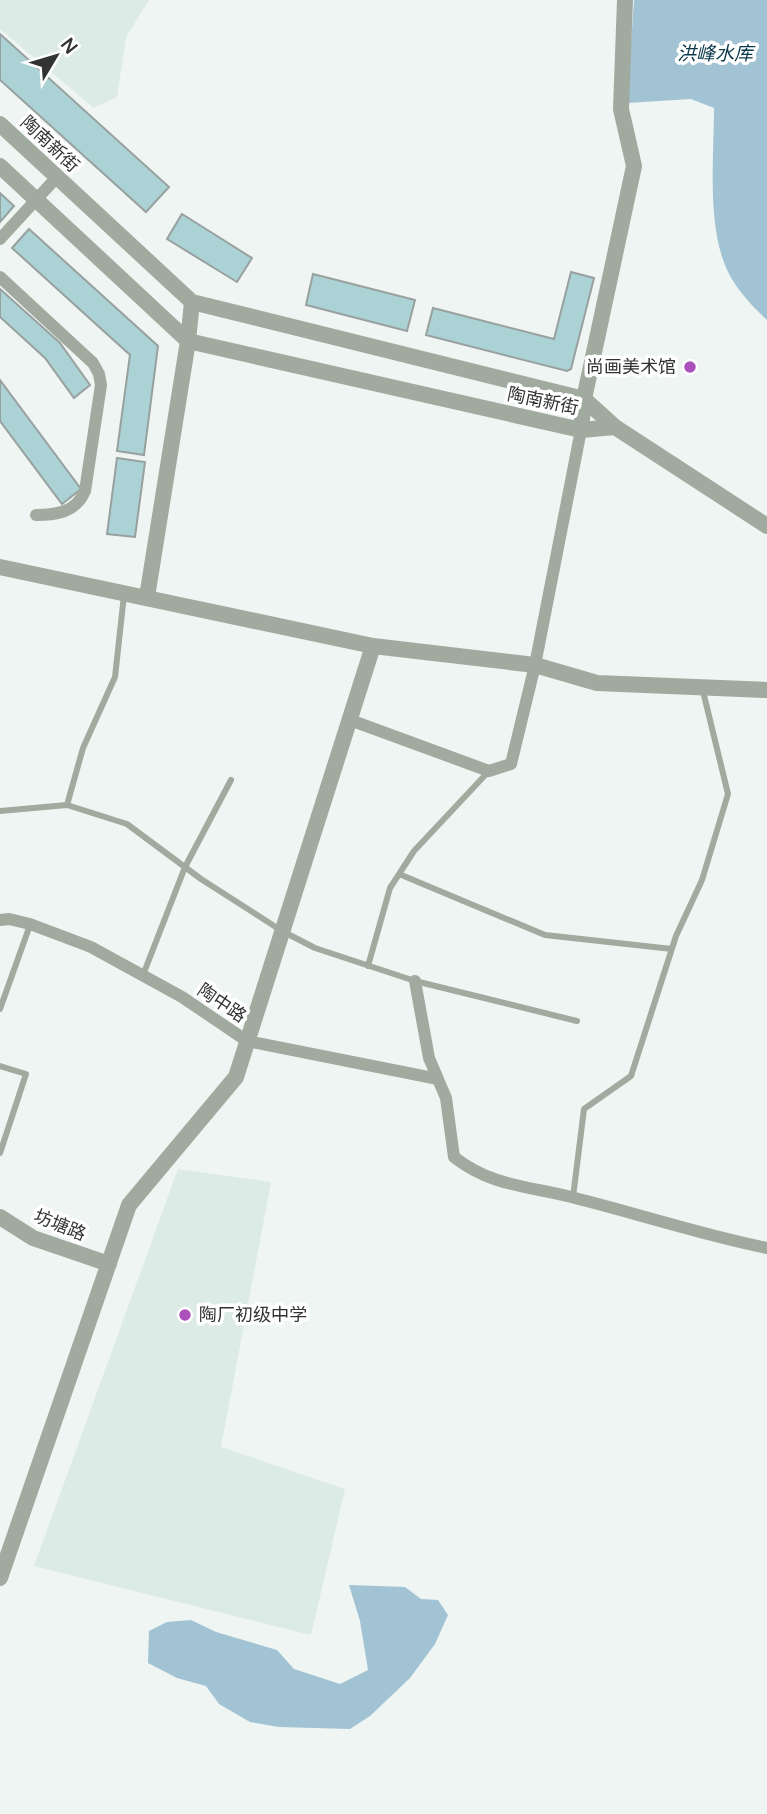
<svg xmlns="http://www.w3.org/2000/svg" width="767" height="1814" font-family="Manrope,'Noto Sans SC',sans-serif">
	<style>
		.built { fill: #dcebe5 }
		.water { fill: #a2c3d3 }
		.building { fill: #abd3d5; stroke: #99a0a0; stroke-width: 2 }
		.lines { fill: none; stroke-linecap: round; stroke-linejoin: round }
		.service { stroke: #a1aa9e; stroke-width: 6 }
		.minor { stroke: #a1aa9e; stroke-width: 12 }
		.tertiary { stroke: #a1aa9e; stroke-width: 16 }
		.poi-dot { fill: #ac50bb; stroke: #fff; stroke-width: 2.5 }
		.labels { text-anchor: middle; stroke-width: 7; stroke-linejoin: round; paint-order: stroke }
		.street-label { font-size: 18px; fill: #313433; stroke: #fff }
		.poi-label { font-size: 18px; fill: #313433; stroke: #fff; text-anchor: end }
		.water-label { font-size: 19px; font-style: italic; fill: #0a384b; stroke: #fff }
	</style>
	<rect width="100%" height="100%" fill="#eef5f2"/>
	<!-- built -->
	<path class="built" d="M0,0H149L126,37L117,97L94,108L0,29Z
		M178,1169L271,1182L221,1447L345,1489L311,1635L34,1566Z"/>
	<!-- water -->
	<path class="water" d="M634,0H767V320C751,305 733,286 725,265C707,220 714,156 714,108L691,99L627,103Z
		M349,1585L405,1587L421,1599L438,1600L448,1615L435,1644L410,1678L370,1716L350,1729L279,1727L250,1722L219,1704L206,1686L177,1678L148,1663L149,1631L167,1622L191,1620L216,1632L277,1650L294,1669L340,1684L368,1670L360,1621Z"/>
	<!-- building -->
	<path class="building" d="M0,34L169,187L146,212L0,80Z
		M0,193L14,206L0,222Z
		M182,214L252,258L237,282L167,239Z
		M29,229L158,346L144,455L117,451L130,355L12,248Z
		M571,272L594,278L571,369L567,371L426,335L433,308L554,339Z
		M313,274L415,300L407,331L306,305Z
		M0,289L60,343L90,385L74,398L45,358L0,317Z
		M0,380L81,489L62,504L0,421Z
		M117,458L145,462L135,537L107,534Z"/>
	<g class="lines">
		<!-- service -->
		<path class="service" d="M67,805L83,748L115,677L124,595
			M0,811L67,805L127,824L201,879L282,931L315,948L415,981L577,1021
			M399,874L545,935L672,949
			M368,966L390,888L414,851L489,771
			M143,975L185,867L231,780
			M0,1009L30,925
			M0,1066L26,1074L0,1153
			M573,1197L584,1109L631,1076L676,936L702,880L728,794L702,687"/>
		<!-- minor -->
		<path class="minor" d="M0,239L57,177
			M0,277L93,363L99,374L101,385L85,491C76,512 57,515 36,515
			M350,720L489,771L511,764L535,665L581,430
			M0,920L9,919L30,924L91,947L182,997L247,1041L438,1079
			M415,981L429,1058L446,1098L454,1157C492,1187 530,1186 575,1198C639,1214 702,1235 767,1248"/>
		<!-- tertiary -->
		<path class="tertiary" d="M0,124L192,302L584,399L615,427L767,526
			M0,166L188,341L581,430L615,427
			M581,430L584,399L634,166L621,109L625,0
			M0,567L373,646L535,665L597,683L767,690
			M147,597L188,341L192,302
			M0,1217L33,1238L109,1264
			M0,1578L129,1205L236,1077L373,646"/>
	</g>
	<!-- markers -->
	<g class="poi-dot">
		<circle cx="690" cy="367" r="7"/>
		<circle cx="185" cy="1315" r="7"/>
	</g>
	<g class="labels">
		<!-- street labels -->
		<g class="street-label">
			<text transform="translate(50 144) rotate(43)" y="6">陶南新街</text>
			<text transform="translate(543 401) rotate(12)" y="6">陶南新街</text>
			<text transform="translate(222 1003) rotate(34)" y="6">陶中路</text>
			<text transform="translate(60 1225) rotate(22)" y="6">坊塘路</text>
		</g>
		<!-- poi labels -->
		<g class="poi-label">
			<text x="676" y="373">尚画美术馆</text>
			<text x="199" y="1321" text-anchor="start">陶厂初级中学</text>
		</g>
		<!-- water labels -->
		<g class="water-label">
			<text x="715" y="60">洪峰水库</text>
		</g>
	</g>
	<!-- north arrow -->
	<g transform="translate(56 56) rotate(52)" stroke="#ffffff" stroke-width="5" paint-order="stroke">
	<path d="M0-5L12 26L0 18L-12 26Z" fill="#313433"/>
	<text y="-10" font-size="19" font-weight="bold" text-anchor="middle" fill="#313433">N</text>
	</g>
</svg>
